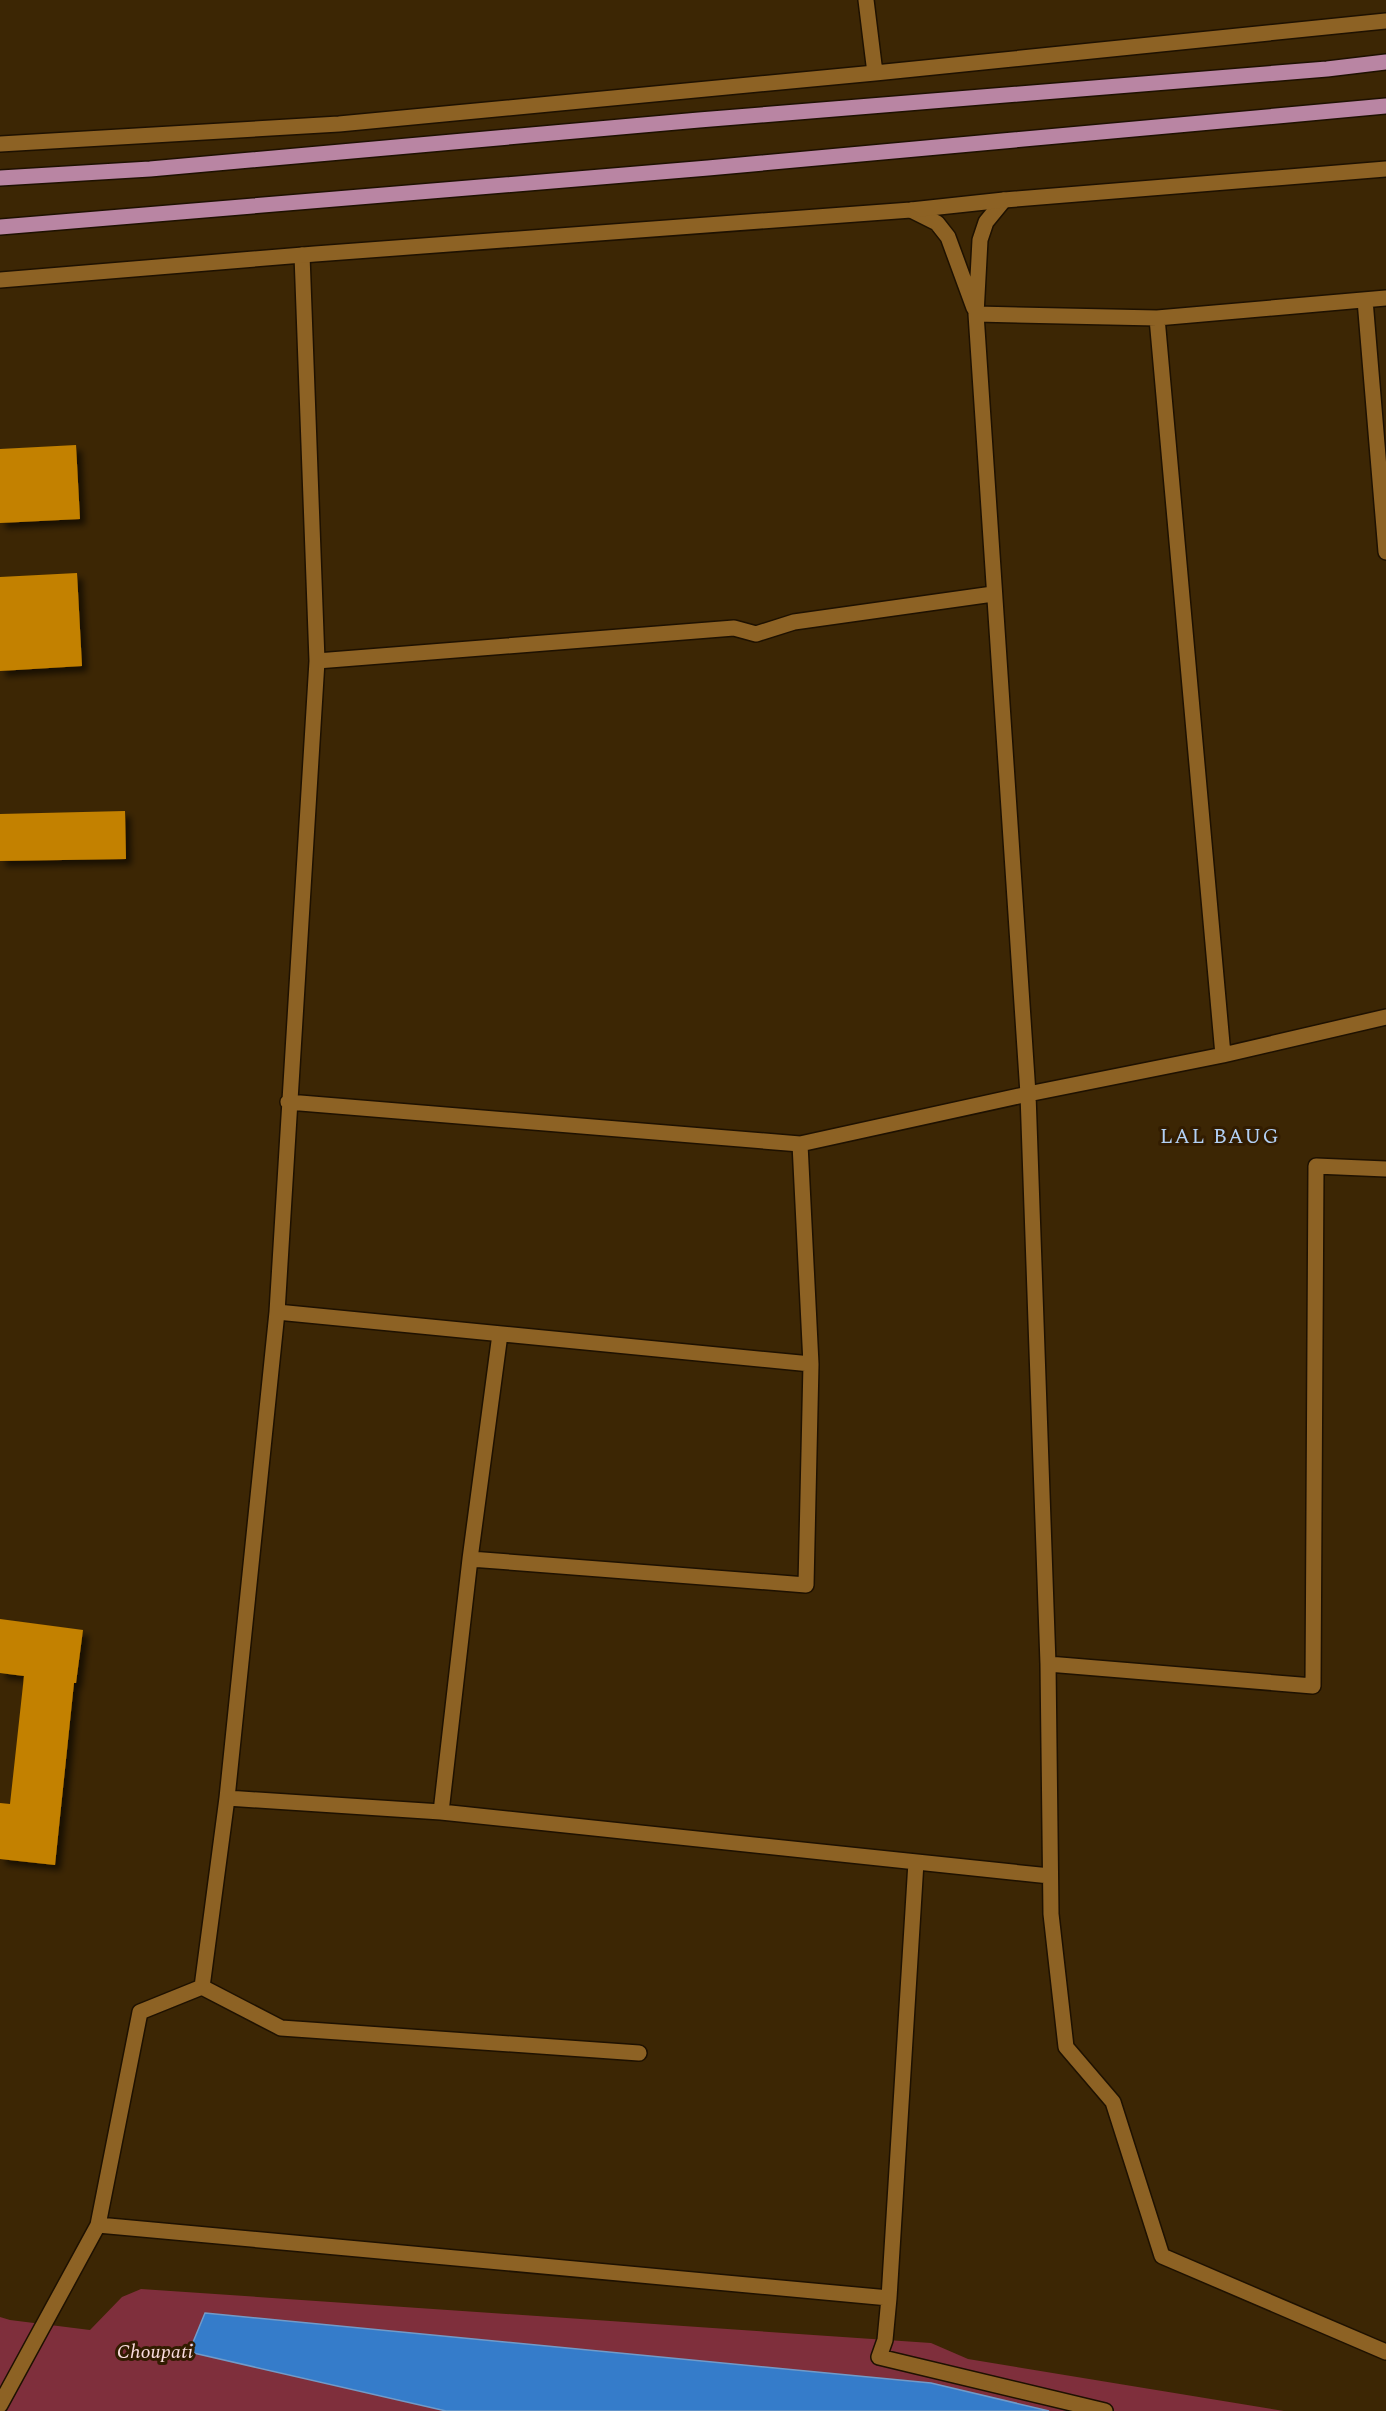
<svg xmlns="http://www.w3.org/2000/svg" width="1386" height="2411" font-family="Spectral,serif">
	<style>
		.green { fill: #7f2f3c }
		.water { fill: #357cca; stroke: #719bc9; stroke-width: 1.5 }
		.building { fill: #c38100; filter: url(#shadow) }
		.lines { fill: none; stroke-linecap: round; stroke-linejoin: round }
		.minor-casing { stroke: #1e1101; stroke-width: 18 }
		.tertiary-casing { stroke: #1e1101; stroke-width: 18 }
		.primary-casing { stroke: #1e1101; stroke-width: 18 }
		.minor { stroke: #8d6224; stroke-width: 15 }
		.tertiary { stroke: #8d6224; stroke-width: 15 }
		.primary { stroke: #b985a3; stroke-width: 15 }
		.labels { text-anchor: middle; stroke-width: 6; stroke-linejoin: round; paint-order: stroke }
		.park-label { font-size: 20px; font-style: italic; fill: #fadcde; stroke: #321c00 }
		.neighbourhood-label { font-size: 21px; letter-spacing: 1.5px; fill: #b3d1f5; stroke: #321c00 }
	</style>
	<defs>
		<filter id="shadow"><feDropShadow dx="5.5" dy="5.5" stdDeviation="3" flood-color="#0009"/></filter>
	</defs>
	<rect width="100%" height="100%" fill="#3c2604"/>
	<!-- green -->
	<path class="green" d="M141,2289L931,2343L968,2359L1284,2411H0V2317L10,2320L90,2330L122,2297Z"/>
	<!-- water -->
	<path class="water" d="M205,2313L931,2383L1049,2411H446L189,2352Z"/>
	<!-- building -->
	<path class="building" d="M76,445L80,519L0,523V449Z
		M77,573L82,666L0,671V577Z
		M125,811L126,859L0,861V814Z
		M0,1619L83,1630L76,1683H74L55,1865L0,1859V1803L10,1804L24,1676L0,1673Z"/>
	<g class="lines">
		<defs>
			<path id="minor" d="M1004,200L986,222L980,240L976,314L1028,1094L1048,1664L1051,1914L1066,2047L1113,2102L1162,2256L1386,2352
				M911,210L937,223L948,237L974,308
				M1365,300L1386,552
				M976,314L1157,318L1386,298
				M1157,318L1223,1055
				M317,661L734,628L756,634L794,622L993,594
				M288,1102L800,1144L1028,1094L1223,1055L1386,1017
				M277,1312L811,1364
				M470,1559L806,1585L811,1364L800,1144
				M1048,1664L1313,1686L1316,1166L1386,1169
				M227,1798L441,1812L1050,1876
				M441,1812L470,1559L500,1334
				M916,1862L889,2298L885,2340L879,2357L1105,2411
				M202,1987L281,2028L639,2053
				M98,2225L889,2298
				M0,2405L98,2225L140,2012L202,1987L227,1798L277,1312L317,661L302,255"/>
			<path id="tertiary" d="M866,0L875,73
				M0,144L339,124L875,73L1386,21
				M0,280L315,254L911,210L1004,200L1386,169"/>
			<path id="primary" d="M0,178L150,169L699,120L1327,69L1386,62
				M0,227L708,168L1386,106"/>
		</defs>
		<!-- minor casing -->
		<use href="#minor" class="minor-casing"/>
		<!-- tertiary casing -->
		<use href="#tertiary" class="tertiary-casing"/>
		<!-- primary casing -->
		<use href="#primary" class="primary-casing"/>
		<!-- minor -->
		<use href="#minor" class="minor"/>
		<!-- tertiary -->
		<use href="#tertiary" class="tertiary"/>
		<!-- primary -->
		<use href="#primary" class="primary"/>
	</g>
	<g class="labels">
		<!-- park labels -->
		<g class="park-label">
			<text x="155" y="2358">Choupati</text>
		</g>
		<!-- neighbourhood labels -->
		<g class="neighbourhood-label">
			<text x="1220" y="1143">LAL BAUG</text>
		</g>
	</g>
</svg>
